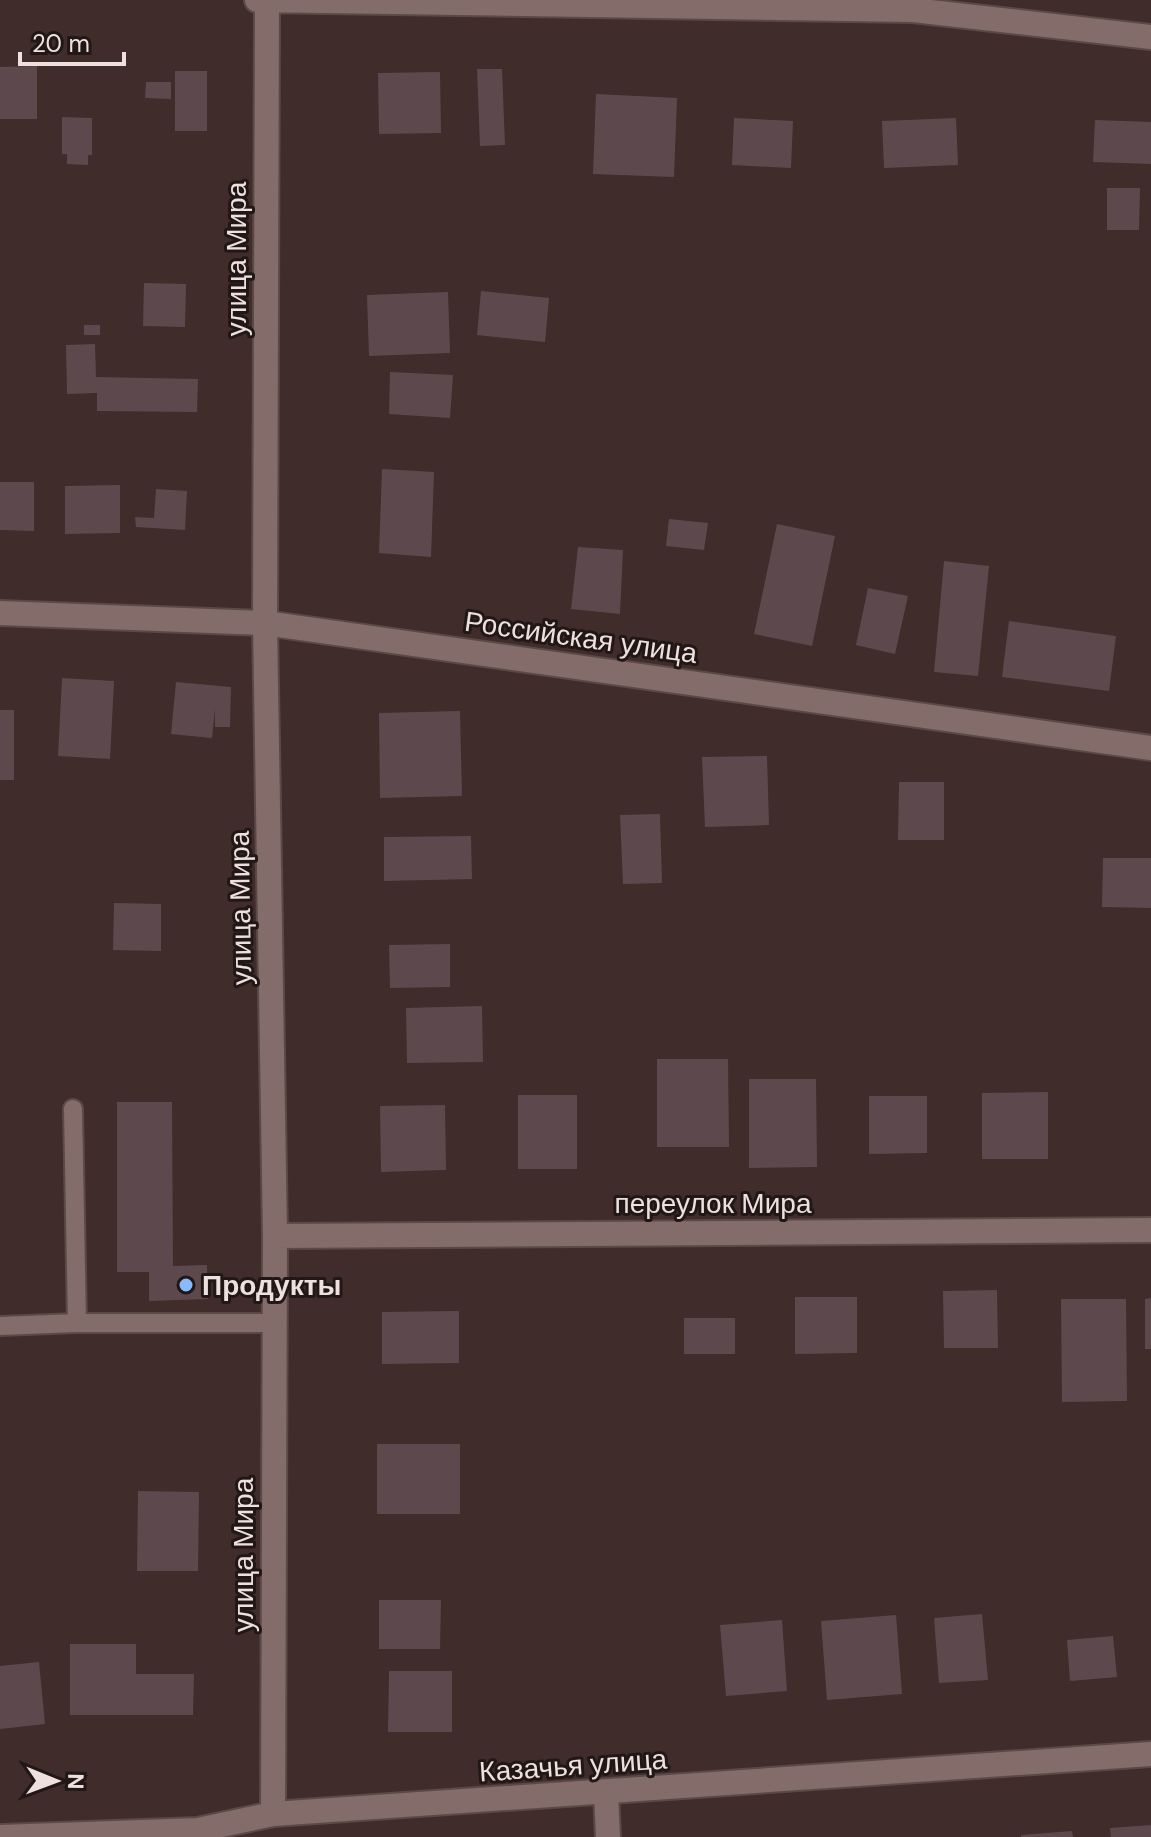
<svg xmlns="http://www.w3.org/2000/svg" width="1151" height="1837" font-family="'DM Sans',sans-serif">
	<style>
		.building { fill: #5d484e }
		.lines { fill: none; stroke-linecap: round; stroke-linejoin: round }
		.lane-casing { stroke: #5a4947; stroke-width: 22 }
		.street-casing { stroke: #5a4947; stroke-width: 28 }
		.lane { stroke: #836c69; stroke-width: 18 }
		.street { stroke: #836c69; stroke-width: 24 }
		.poi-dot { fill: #89bafc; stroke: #201716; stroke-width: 3 }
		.labels { text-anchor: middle; stroke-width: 6; stroke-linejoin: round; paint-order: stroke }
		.street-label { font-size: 28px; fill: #ede0de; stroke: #201716 }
		.poi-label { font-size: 28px; font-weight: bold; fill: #ede0de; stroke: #201716; text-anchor: start }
	</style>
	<rect width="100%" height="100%" fill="#402c2a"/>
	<!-- building -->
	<path class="building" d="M37,66V119H0V67Z
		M477,69H502L505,145L480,146Z
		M175,71H207V131H175Z
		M440,72L441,133L379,134L378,73Z
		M146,82H171V99L145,98Z
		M596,94L677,98L674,177L593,174Z
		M62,117L92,118V155H88V165L67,164V154H62Z
		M734,118L793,121L791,168L732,165Z
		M956,118L958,165L884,168L882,121Z
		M1095,120L1151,122V164L1093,162Z
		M1107,188H1140L1139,230H1107Z
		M144,283L186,284L185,327L143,326Z
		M481,291L549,298L545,342L477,335Z
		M448,292L450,353L369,356L367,295Z
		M84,325H100V335H84Z
		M95,344L96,377L198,379L197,412L97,411V393L67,394L66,345Z
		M390,372L453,375L450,418L389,414Z
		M382,469L434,472L431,557L379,553Z
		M0,482H34V531L0,530Z
		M120,485V533L65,534V486Z
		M156,489L187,491L185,530L136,527L135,517L154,518Z
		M669,519L708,523L704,550L666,546Z
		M777,524L835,536L812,646L754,634Z
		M578,547L623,550L620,614L571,609Z
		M944,561L989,566L978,676L934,672Z
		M868,588L908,596L895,654L856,645Z
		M1009,621L1116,636L1109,691L1002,677Z
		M62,678L114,681L110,759L58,756Z
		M176,682L231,687L230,727H215V709L212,738L171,734Z
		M0,710H14V780H0Z
		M460,711L462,796L380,798L379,713Z
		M767,756L769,825L705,827L702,757Z
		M899,782H944V840H898Z
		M660,814L662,883L623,884L620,815Z
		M471,836L472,879L384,881V837Z
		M1103,858H1151V908L1102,907Z
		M114,903L161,904V951L113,950Z
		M450,944V987L390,988L389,945Z
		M482,1006L483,1062L407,1063L406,1008Z
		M657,1059H728L729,1147H657Z
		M749,1079H816L817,1167L749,1168Z
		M1048,1092V1159H982V1093Z
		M518,1095H577V1169H518Z
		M869,1096H927V1153L869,1154Z
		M117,1102H172L173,1266L207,1265L208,1299L149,1301V1272H117Z
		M445,1105L446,1170L381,1172L380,1106Z
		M997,1290L998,1348H944L943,1291Z
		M795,1297H857V1353L795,1354Z
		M1151,1298V1349H1145V1299Z
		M1061,1299H1126L1127,1401L1062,1402Z
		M459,1311V1363L382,1364V1312Z
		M684,1318H735V1354H684Z
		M377,1444H460V1514H377Z
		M138,1491L199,1492L198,1571H137Z
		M379,1600H441L440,1649H379Z
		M982,1614L988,1680L939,1683L934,1618Z
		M896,1615L902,1694L827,1700L821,1621Z
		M782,1620L787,1691L726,1696L720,1625Z
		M1113,1636L1117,1677L1070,1681L1067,1640Z
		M70,1644H136V1674H194L193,1715H70Z
		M39,1662L45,1724L0,1729V1666Z
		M389,1671H452V1732H388Z
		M1151,1825V1837H1111L1110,1828Z
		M1072,1831L1073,1837H1021V1835Z"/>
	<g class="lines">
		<defs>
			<path id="lane" d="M73,1109L77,1323H273
				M0,1326L77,1323"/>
			<path id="street" d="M257,0L913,10L1151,37
				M267,0L265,623L275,1236L273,1814
				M0,613L265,623L1151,748
				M275,1236L1151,1230
				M606,1793L608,1837
				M0,1837L198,1830L273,1814L1151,1754"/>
		</defs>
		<!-- lane casing -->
		<use href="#lane" class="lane-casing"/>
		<!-- street casing -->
		<use href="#street" class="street-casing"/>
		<!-- lane -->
		<use href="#lane" class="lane"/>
		<!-- street -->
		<use href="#street" class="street"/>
	</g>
	<!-- markers -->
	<circle class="poi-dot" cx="186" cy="1285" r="8"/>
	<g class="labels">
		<!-- street labels -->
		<g class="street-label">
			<text transform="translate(236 259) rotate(-90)" y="10">улица Мира</text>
			<text transform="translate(581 637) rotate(8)" y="10">Российская улица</text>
			<text transform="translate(240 908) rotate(-91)" y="10">улица Мира</text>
			<text x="713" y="1213">переулок Мира</text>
			<text transform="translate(243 1555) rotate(-90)" y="10">улица Мира</text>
			<text transform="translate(573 1765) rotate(-4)" y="10">Казачья улица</text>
		</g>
		<!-- poi labels -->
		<g class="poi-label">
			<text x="202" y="1295">Продукты</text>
		</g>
	</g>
	<!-- north arrow -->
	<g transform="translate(56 1781) rotate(91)" stroke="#201716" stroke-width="6" paint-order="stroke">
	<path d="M0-6L14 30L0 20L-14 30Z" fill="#ede0de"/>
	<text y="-12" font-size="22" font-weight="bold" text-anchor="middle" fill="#ede0de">N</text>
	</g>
	<!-- scale -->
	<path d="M20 52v12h104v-12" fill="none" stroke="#ede0de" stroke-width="4"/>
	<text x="32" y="52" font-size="24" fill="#ede0de" stroke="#201716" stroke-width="6" paint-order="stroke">20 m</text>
</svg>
